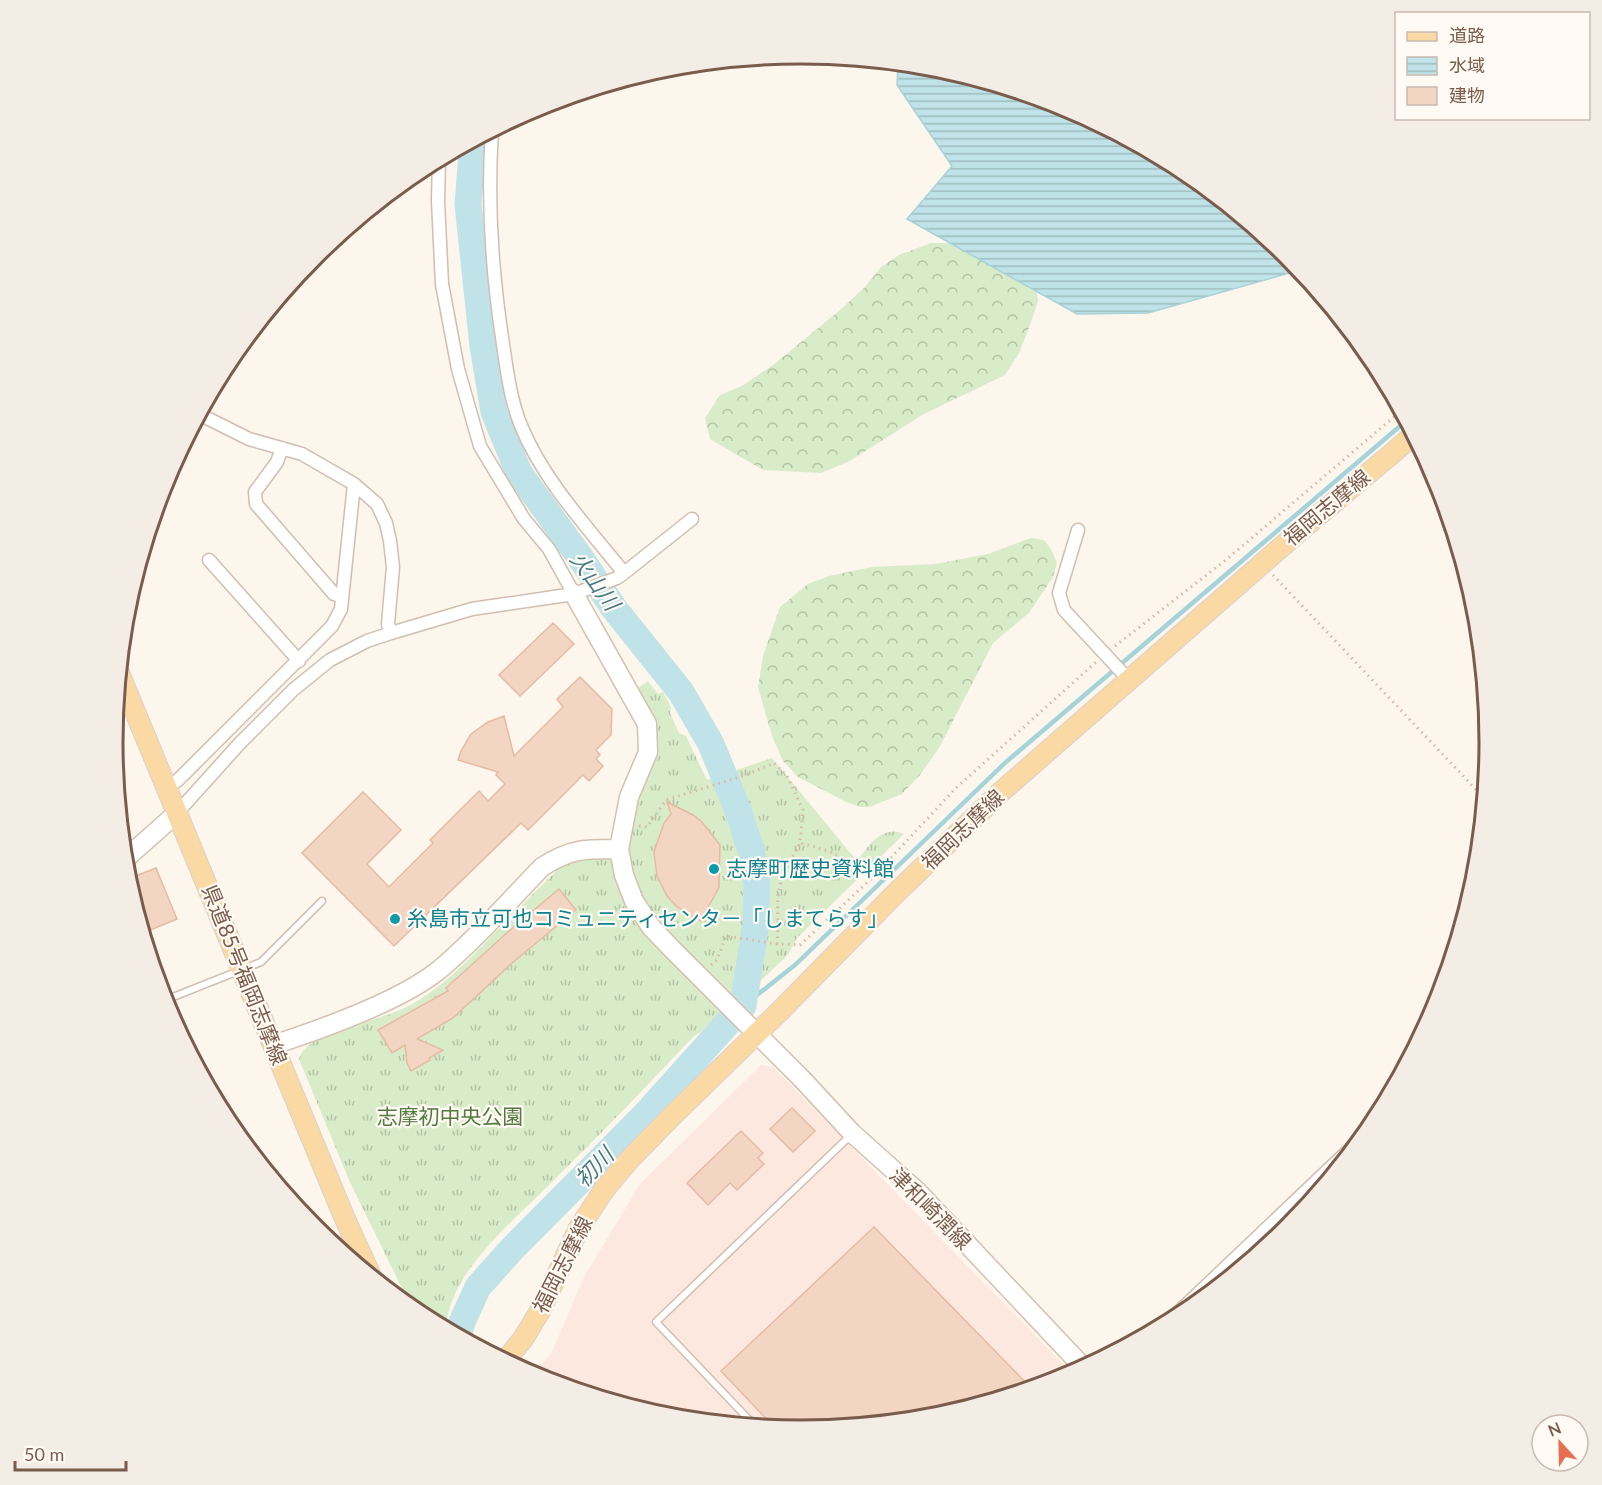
<svg xmlns="http://www.w3.org/2000/svg" width="1602" height="1485" font-family="Lato,'Noto Sans JP',sans-serif">
	<style>
		.commercial { fill: #fde8e0 }
		.grass { fill: url(#grass-tufts) }
		.forest { fill: url(#forest-crowns) }
		.water { fill: url(#water-rules); stroke: #a5d3da; stroke-width: 1.5 }
		.lines { fill: none; stroke-linecap: round; stroke-linejoin: round }
		.stream { stroke: #a5d3da; stroke-width: 4.5 }
		.river { stroke: #bfe3e8; stroke-width: 27 }
		.building { fill: #f3d5c3; stroke: #e6bba3; stroke-width: 1.5 }
		.lane-casing { stroke: #d1beb0; stroke-width: 9 }
		.street-casing { stroke: #d1beb0; stroke-width: 15 }
		.secondary-casing { stroke: #d6c0b0; stroke-width: 21 }
		.primary-casing { stroke: #dad1cd; stroke-width: 22 }
		.path { stroke: #d9b8a5; stroke-width: 3; stroke-dasharray: 1.5 4.5; stroke-linecap: butt }
		.lane { stroke: #fff; stroke-width: 6 }
		.street { stroke: #fff; stroke-width: 12 }
		.secondary { stroke: #fff; stroke-width: 18 }
		.primary { stroke: #fbd9a5; stroke-width: 20 }
		.culture-dot { fill: #0f9aa8; stroke: #fffaf3; stroke-width: 2 }
		.labels { text-anchor: middle; stroke-width: 4.5; stroke-linejoin: round; paint-order: stroke }
		.street-label { font-size: 21px; fill: #7a5c4d; stroke: #fffaf3 }
		.culture-label { font-size: 21px; fill: #0d838f; stroke: #fffaf3; text-anchor: start }
		.park-label { font-size: 21px; fill: #537a41; stroke: #fffaf3 }
		.water-label { font-size: 22px; font-style: italic; fill: #437c86; stroke: #fffaf3 }
		.rim { fill: none; stroke: #7a5c4d; stroke-width: 3 }
	</style>
	<defs>
		<pattern id="grass-tufts" width="24" height="20" patternUnits="userSpaceOnUse" patternTransform="scale(1.5)"><rect width="24" height="20" fill="#d8ecc9"/><path d="M3 7l-1-3M5 7V3M7 7l1-3M15 17l-1-3M17 17v-4M19 17l1-3" fill="none" stroke="#b4c2a5"/></pattern>
		<pattern id="forest-crowns" width="20" height="18" patternUnits="userSpaceOnUse" patternTransform="scale(1.5)"><rect width="20" height="18" fill="#d8ecc9"/><path d="M2 6a3 3 0 1 1 6 0M12 15a3 3 0 1 1 6 0" fill="none" stroke="#b4c2a5"/></pattern>
		<pattern id="water-rules" width="6" height="5" patternUnits="userSpaceOnUse" patternTransform="scale(1.5)"><rect width="6" height="5" fill="#bfe3e8"/><path d="M0 2.5h6" fill="none" stroke="#a0bbbe"/></pattern>
	</defs>
	<rect width="100%" height="100%" fill="#fdf6ec"/>
	<!-- commercial -->
	<path class="commercial" d="M761,1065L773,1067L1073,1374L1064,1379L935,1418L801,1431L666,1418L530,1375L551,1354L584,1277L640,1184Z"/>
	<!-- grass -->
	<path class="grass" d="M648,681L658,694L663,692L671,707L670,713L679,733L686,736L707,780L772,758L857,861C868,846 883,824 904,834L797,938L788,955L714,1024L694,1036C650,1082 606,1129 560,1174C532,1203 499,1230 474,1263C459,1282 448,1305 445,1329L412,1309L349,1180L299,1059C304,1039 338,1033 356,1026C377,1017 399,1013 419,1000C444,985 465,963 485,943C508,919 532,895 556,871L570,861L626,835L654,729L638,688Z"/>
	<!-- forest -->
	<path class="forest" d="M931,243H955L1036,285L1038,301L1030,325L1019,353L1005,375L922,415L850,461L821,473L763,470L710,439L705,418L720,395L742,386L773,365L839,311L865,287L881,267L899,255Z
		M1031,538L1044,540L1051,549L1057,563L1053,577L1029,613L993,643L939,748L920,775L902,794L869,807H861L846,802L798,777L783,761L772,736L758,687L763,656L780,607L808,584L829,576L872,567L935,564L988,554Z"/>
	<!-- water -->
	<path class="water" d="M898,64L936,67L1065,107L1184,170L1288,256L1300,270L1148,313L1077,314L907,219L952,166L897,85Z"/>
	<g class="lines">
		<!-- stream -->
		<path class="stream" d="M743,1006L795,965L1006,762L1406,421"/>
		<!-- river -->
		<path class="river" d="M458,1336L462,1322L478,1287L512,1249L645,1115L743,1006L756,923L757,885L751,850L738,810L711,744L681,692L613,607L582,560L519,473L494,412L483,346L468,204L473,141"/>
	</g>
	<!-- building -->
	<path class="building" d="M553,623L574,644L520,696L499,675Z
		M580,677L612,709L611,735L596,750L600,755L596,759L603,766L589,781L583,775L528,830L521,823L394,946L302,853L363,792L401,830L367,864L389,887L433,843L430,840L479,791L488,801L505,784L496,775L498,772L458,760L461,751L471,734L488,722L504,716L514,756L563,707L557,699Z
		M667,802L693,815L702,822L720,845L719,887L701,921L677,907L667,896L657,876L654,852L664,823L671,814Z
		M156,868L177,919L143,933L128,883L134,880L133,877Z
		M559,889L576,910L512,963L453,1018L417,1039L443,1050L429,1058L430,1060L411,1071L407,1063L405,1045L392,1053L378,1030L448,991L446,988L509,931Z
		M792,1108L815,1131L793,1152L770,1129Z
		M741,1131L763,1153L758,1158L764,1164L737,1190L730,1183L708,1205L687,1183Z
		M874,1227L1032,1389L935,1418L801,1431L775,1428L721,1371Z"/>
	<g class="lines">
		<defs>
			<path id="lane" d="M163,1001L261,962L322,901
				M755,1426L656,1322L852,1134"/>
			<path id="street" d="M439,159L438,201L442,284L458,369L480,446L524,519L549,549L574,594
				M199,414L249,439L302,454L354,484L377,504L386,523L390,541L393,567L388,624L391,633
				M282,448L277,462L255,492L256,504L334,594L342,597
				M1078,530L1059,593L1064,610L1129,680
				M209,560L299,661
				M624,573L692,519
				M166,785L177,781L332,626L341,609L354,484
				M177,813L240,743L293,690L330,660L367,641L391,633L472,609L574,594L617,578L624,573C589,529 544,481 522,428C511,403 507,372 503,344C492,273 487,202 492,131
				M1165,1325L1368,1132"/>
			<path id="secondary" d="M574,594L647,724L648,752L629,797L619,849L624,875L634,901L651,927L673,950L802,1079L852,1133L918,1192L1084,1368
				M124,860L177,813
				M273,1045C322,1029 399,1002 439,970C476,939 509,901 542,867C571,848 586,849 619,849"/>
			<path id="primary" d="M119,673L345,1219L371,1276
				M505,1361L523,1339L540,1311L579,1228L604,1190L629,1160L674,1114L781,1010L896,893L1002,791L1294,536L1414,435"/>
		</defs>
		<!-- lane casing -->
		<use href="#lane" class="lane-casing"/>
		<!-- street casing -->
		<use href="#street" class="street-casing"/>
		<!-- secondary casing -->
		<use href="#secondary" class="secondary-casing"/>
		<!-- primary casing -->
		<use href="#primary" class="primary-casing"/>
		<!-- path -->
		<path class="path" d="M1273,575L1484,798
			M1115,646L1227,559L1401,411
			M639,826L647,827L666,800L746,775L774,763L787,776L803,810L800,843C830,850 848,858 872,878
			M777,944C779,928 777,912 778,896C780,877 792,859 800,843
			M711,965L717,960L726,936L777,944L800,945L872,878L955,789L1096,662"/>
		<!-- lane -->
		<use href="#lane" class="lane"/>
		<!-- street -->
		<use href="#street" class="street"/>
		<!-- secondary -->
		<use href="#secondary" class="secondary"/>
		<!-- primary -->
		<use href="#primary" class="primary"/>
	</g>
	<!-- markers -->
	<g class="culture-dot">
		<circle cx="714" cy="869" r="6"/>
		<circle cx="395" cy="919" r="6"/>
	</g>
	<g class="labels">
		<!-- street labels -->
		<g class="street-label">
			<text transform="translate(1327 508) rotate(-40)" y="7">福岡志摩線</text>
			<text transform="translate(963 830) rotate(-44)" y="7">福岡志摩線</text>
			<text transform="translate(244 975) rotate(68)" y="7">県道85号福岡志摩線</text>
			<text transform="translate(930 1209) rotate(45)" y="7">津和崎潤線</text>
			<text transform="translate(563 1265) rotate(-63)" y="7">福岡志摩線</text>
		</g>
		<!-- culture labels -->
		<g class="culture-label">
			<text x="726" y="876">志摩町歴史資料館</text>
			<text x="407" y="926">糸島市立可也コミュニティセンタ－「しまてらす」</text>
		</g>
		<!-- park labels -->
		<g class="park-label">
			<text x="450" y="1124">志摩初中央公園</text>
		</g>
		<!-- water labels -->
		<g class="water-label">
			<text transform="translate(595 581) rotate(54)" y="8">火山川</text>
			<text transform="translate(594 1167) rotate(-46)" y="8">初川</text>
		</g>
	</g>
	<!-- crop -->
	<path d="M0 0H1602V1485H0ZM123 742a678 678 0 1 1 1356 0a678 678 0 1 1-1356 0Z" fill="#f4ede6" fill-rule="evenodd"/>
	<path class="rim" d="M123 742a678 678 0 1 1 1356 0a678 678 0 1 1-1356 0Z"/>
	<!-- legend -->
	<rect x="1395" y="12" width="195" height="108" fill="#fffaf3" stroke="#cabbb1" stroke-width="1.5"/>
	<rect x="1407" y="32" width="30" height="9" fill="#fbd9a5" stroke="#cabbb1" stroke-width="1.5"/>
	<text x="1449" y="42" font-size="18" fill="#7a5c4d">道路</text>
	<rect x="1407" y="57" width="30" height="18" fill="url(#water-rules)" stroke="#cabbb1" stroke-width="1.5"/>
	<text x="1449" y="72" font-size="18" fill="#7a5c4d">水域</text>
	<rect x="1407" y="87" width="30" height="18" fill="#f3d5c3" stroke="#cabbb1" stroke-width="1.5"/>
	<text x="1449" y="102" font-size="18" fill="#7a5c4d">建物</text>
	<!-- north arrow -->
	<g transform="translate(1560 1443) rotate(338)"><circle r="28" fill="#fffaf3" stroke="#cabbb1" stroke-width="1.5"/>
	<path d="M0-4.5L10 22L0 15L-10 22Z" fill="#e76f51"/>
	<text y="-9" font-size="16" font-weight="bold" text-anchor="middle" fill="#7a5c4d">N</text>
	</g>
	<!-- scale -->
	<path d="M15 1461v9h111v-9" fill="none" stroke="#7a5c4d" stroke-width="3"/>
	<text x="24" y="1461" font-size="18" fill="#7a5c4d" stroke="#fffaf3" stroke-width="4.5" paint-order="stroke">50 m</text>
</svg>
